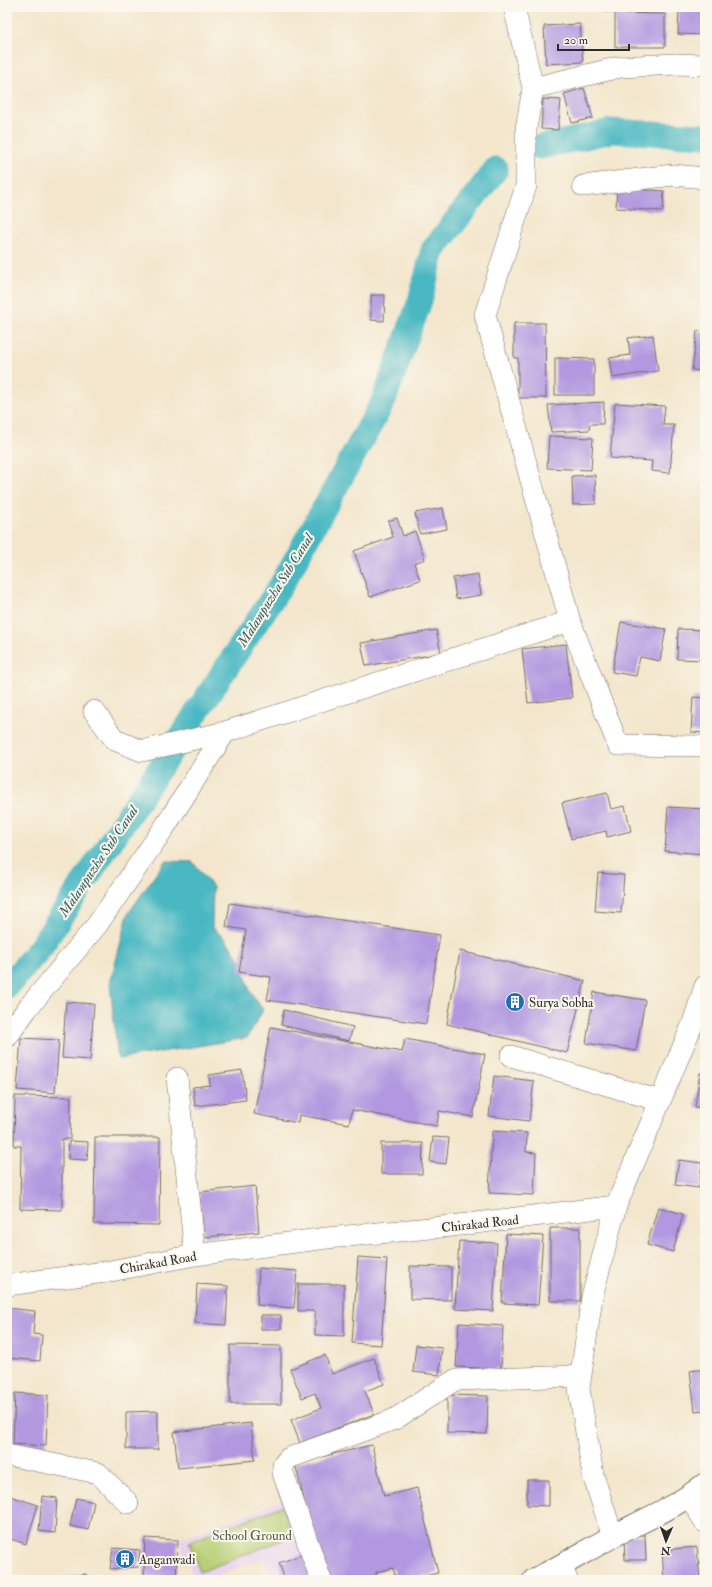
<svg xmlns="http://www.w3.org/2000/svg" width="712" height="1587" font-family="'IM FELL Double Pica',serif">
	<style>
		.built { fill: #e9d2ed }
		.green { fill: #b7ce73; stroke: #717c4f }
		.water { fill: #4ab8c2; stroke: #3a7276 }
		.lines { fill: none; stroke-linecap: round; stroke-linejoin: round }
		.canal { stroke: #4ab8c2; stroke-width: 25 }
		.building { fill: #b198e0 }
		.minor-casing { stroke: #716c63; stroke-width: 22 }
		.secondary-casing { stroke: #716c63; stroke-width: 24 }
		.minor { stroke: #fff; stroke-width: 21 }
		.secondary { stroke: #fff; stroke-width: 22 }
		.labels { text-anchor: middle; stroke-width: 4; stroke-linejoin: round; paint-order: stroke }
		.poi-label { font-size: 13px; fill: #2b2b2b; stroke: #fbf7ec; text-anchor: start }
		.street-label { font-size: 13px; fill: #2b2b2b; stroke: #fbf7ec }
		.park-label { font-size: 13px; fill: #555c41; stroke: #fbf7ec }
		.water-label { font-size: 14px; font-style: italic; fill: #365c60; stroke: #fbf7ec }
	</style>
	<rect width="100%" height="100%" fill="#fbf7ec"/>
	<filter id="ink" filterUnits="userSpaceOnUse"><feTurbulence type="fractalNoise" baseFrequency=".025" numOctaves="2"/><feDisplacementMap in="SourceGraphic" scale="8" xChannelSelector="R" yChannelSelector="G"/><feConvolveMatrix kernelMatrix="1 2 1 2 8 2 1 2 1" color-interpolation-filters="sRGB"/></filter>
	<filter id="wash" filterUnits="userSpaceOnUse"><feTurbulence type="fractalNoise" baseFrequency=".012" numOctaves="4" result="noise"/><feDisplacementMap in="SourceGraphic" scale="16" xChannelSelector="R" yChannelSelector="G"/><feGaussianBlur stdDeviation="0.9" result="paint"/><feColorMatrix in="noise" values="0 0 0 0 0 0 0 0 0 0 0 0 0 0 0 0 0 1.4 0 .05"/><feComposite in="paint" operator="in"/></filter>
	<g filter="url(#wash)">
		<rect width="100%" height="100%" fill="#f3e6cc"/>
		<!-- built -->
		<path class="built" d="M296,1495L330,1580H273L264,1558L208,1580H195L179,1540Z"/>
		<!-- green -->
		<path class="green" d="M282,1506L293,1536L200,1572L189,1542Z"/>
		<!-- water -->
		<path class="water" d="M165,861L193,862L213,887L212,927L226,940L240,959L250,991L263,1010L247,1038L118,1059L110,984L128,914Z"/>
		<g class="lines">
			<!-- canal -->
			<path class="canal" d="M540,147L611,131L705,136
				M7,987L40,948L282,584L383,402L420,301L433,250L496,169"/>
		</g>
		<g id="blocks">
			<!-- building -->
			<path class="building" d="M605,7H648V12H605Z
				M679,7H705V35L678,34Z
				M615,13L665,14V47H615Z
				M580,24L583,62L546,64L544,26Z
				M584,88L593,118L572,123L564,94Z
				M543,99L561,100L558,130L541,129Z
				M617,188L664,191L663,211L616,208Z
				M371,295H385L384,321L371,320Z
				M514,323H545L546,398H518V358H514Z
				M697,331L705,332V372L692,370Z
				M653,335L658,371L612,378L609,358L630,355L628,338Z
				M555,358L594,359V395H555Z
				M604,402L603,424H590L589,430L551,432L548,405Z
				M615,403L665,406L663,425H674L670,473L651,471L652,461L610,458Z
				M549,436L593,438L591,470L547,468Z
				M595,475L596,504L573,505L572,476Z
				M443,508L447,529L420,534L415,513Z
				M397,518L403,536L415,531L425,559L414,563L420,580L370,597L354,551L393,537L388,521Z
				M704,564H705V620H703Z
				M478,574L481,595L456,599L453,578Z
				M621,622L666,629L660,661L640,657L636,676L612,672Z
				M678,629L705,630V660L677,659Z
				M436,630L441,653L366,666L361,643Z
				M566,644L572,698L528,703L522,649Z
				M693,697L705,698V733L691,732Z
				M607,793L611,809L625,806L631,831L607,837L606,831L571,839L562,803Z
				M668,807L705,809V854L665,851Z
				M598,873L624,875L621,913L595,911Z
				M230,903L440,935L426,1024L267,1000L271,977L239,972L246,930L226,927Z
				M460,951L585,981L567,1053L447,1024Z
				M594,992L645,1000L636,1051L586,1043Z
				M66,1002L94,1004L90,1060L62,1058Z
				M284,1010L353,1027L349,1041L281,1025Z
				M271,1027L402,1052L405,1039L485,1054L473,1117L439,1111L437,1126L352,1110L349,1124L299,1115L298,1123L254,1114Z
				M21,1038L59,1040L55,1093L17,1090Z
				M242,1070L246,1100L195,1106L193,1087L210,1085L209,1075Z
				M700,1073L705,1074V1108L695,1107Z
				M494,1076L534,1081L529,1121L489,1116Z
				M15,1096L71,1097L70,1139H62V1210L20,1209L21,1146H14Z
				M492,1131L527,1133L526,1152L536,1153L534,1195L489,1193Z
				M95,1137H160L159,1225L94,1224Z
				M433,1137L449,1138L446,1164L430,1162Z
				M69,1141L88,1142L87,1160L68,1159Z
				M381,1143H423L422,1174H381Z
				M679,1160L702,1163L699,1188L675,1185Z
				M255,1186L259,1232L204,1237L199,1192Z
				M658,1207L683,1214L673,1252L647,1245Z
				M550,1228H580V1301H550Z
				M506,1234L543,1236L538,1305L502,1303Z
				M459,1241L497,1243L493,1311L455,1309Z
				M358,1257L387,1259L381,1345L352,1343Z
				M410,1266L451,1267V1300L410,1299Z
				M259,1268L297,1271L294,1308L257,1305Z
				M197,1284L228,1286L226,1325L195,1323Z
				M298,1284H344V1336L315,1335V1311H298Z
				M7,1308L35,1311L33,1334L42,1335L40,1361L7,1358Z
				M261,1315H281V1329H261Z
				M459,1323L503,1326L501,1369L456,1367Z
				M230,1345L281,1346V1404H230Z
				M416,1345L442,1348L439,1375L413,1372Z
				M325,1355L332,1374L374,1358L384,1384L365,1391L374,1414L300,1443L291,1420L321,1408L315,1393L302,1398L290,1369Z
				M705,1369V1410L695,1411L690,1371Z
				M7,1393H11L8,1439H7Z
				M15,1393L48,1395L46,1446L13,1444Z
				M447,1395L488,1396L487,1434L447,1433Z
				M158,1411V1449H126V1412Z
				M251,1423L255,1460L178,1468L174,1432Z
				M372,1445L384,1496L417,1488L438,1573L407,1580H396L393,1568L376,1572L377,1580H324L295,1463Z
				M527,1480H549V1506L527,1505Z
				M10,1496L38,1505L26,1544L7,1538V1506Z
				M42,1496L57,1498L55,1533L39,1531Z
				M76,1498L94,1502L88,1530L70,1526Z
				M645,1535L646,1560H625L624,1536Z
				M145,1538L178,1540L176,1578L144,1576Z
				M697,1547L700,1580H664L662,1550Z
				M113,1548L140,1550L138,1567L110,1569Z
				M304,1554L314,1580H285L279,1563Z
				M86,1574L87,1580H57V1579Z"/>
		</g>
	</g>
	<g filter="url(#ink)">
		<use href="#blocks" fill-opacity="0" stroke="#716c63" stroke-width="1"/>
		<g class="lines">
			<defs>
				<path id="minor" d="M514,7L533,88L526,129V186L485,315L570,621
					M533,88L620,67L675,64L705,65
					M583,186L673,175L705,178
					M94,711L115,740L142,751L225,732L570,621L618,745L705,746
					M7,1037L27,1009L97,925L166,825L225,732
					M511,1056L660,1101
					M177,1078L195,1255
					M616,1206L693,1023L705,986
					M7,1285L105,1272L195,1255L327,1238L451,1226L616,1206L592,1297L579,1389L593,1475L613,1537
					M7,1455L98,1473L128,1503
					M689,1496L705,1522
					M562,1566L567,1580
					M321,1580L283,1473V1465L289,1458L395,1419L455,1380L581,1376"/>
				<path id="secondary" d="M534,1580C562,1566 589,1549 617,1534C647,1519 679,1505 705,1484"/>
			</defs>
			<!-- minor casing -->
			<use href="#minor" class="minor-casing"/>
			<!-- secondary casing -->
			<use href="#secondary" class="secondary-casing"/>
			<!-- minor -->
			<use href="#minor" class="minor"/>
			<!-- secondary -->
			<use href="#secondary" class="secondary"/>
		</g>
	</g>
	<!-- icons -->
	<defs>
		<symbol id="building-disc" viewBox="-11 -11 22 22"><circle r="9.5" fill="#1f6fb2" stroke="#fbf7ec"/><path d="M-4-6H4V6H1V3H-1V6H-4ZM-2.5-4.3h1.7v1.8h-1.7ZM.8-4.3h1.7v1.8H.8ZM-2.5-1h1.7V.8h-1.7ZM.8-1h1.7V.8H.8Z" fill="#fff"/></symbol>
	</defs>
	<g fill-rule="evenodd">
		<use href="#building-disc" x="504" y="991" width="22" height="22"/>
		<use href="#building-disc" x="114" y="1548" width="22" height="22"/>
	</g>
	<g class="labels">
		<!-- poi labels -->
		<g class="poi-label">
			<text x="529" y="1007">Surya Sobha</text>
			<text x="139" y="1564">Anganwadi</text>
		</g>
		<!-- street labels -->
		<g class="street-label">
			<text transform="translate(480 1223) rotate(-6)" y="5">Chirakad Road</text>
			<text transform="translate(158 1262) rotate(-10)" y="5">Chirakad Road</text>
		</g>
		<!-- park labels -->
		<g class="park-label">
			<text x="252" y="1540">School Ground</text>
		</g>
		<!-- water labels -->
		<g class="water-label">
			<text transform="translate(275 590) rotate(-58)" y="5">Malampuzha Sub Canal</text>
			<text transform="translate(98 861) rotate(-56)" y="5">Malampuzha Sub Canal</text>
		</g>
	</g>
	<!-- margin -->
	<rect width="712" height="1587" fill="none" stroke="#fbf7ec" stroke-width="24"/>
	<!-- north arrow -->
	<g transform="translate(666 1541) rotate(182)" stroke="#fbf7ec" stroke-width="3" paint-order="stroke">
	<path d="M0-3L7 15L0 10L-7 15Z" fill="#2b2b2b"/>
	<text y="-6" font-size="11" font-weight="bold" text-anchor="middle" fill="#2b2b2b">N</text>
	</g>
	<!-- scale -->
	<path d="M558 44v6h71v-6" fill="none" stroke="#2b2b2b" stroke-width="2"/>
	<text x="564" y="44" font-size="12" fill="#2b2b2b" stroke="#fbf7ec" stroke-width="3" paint-order="stroke">20 m</text>
</svg>
